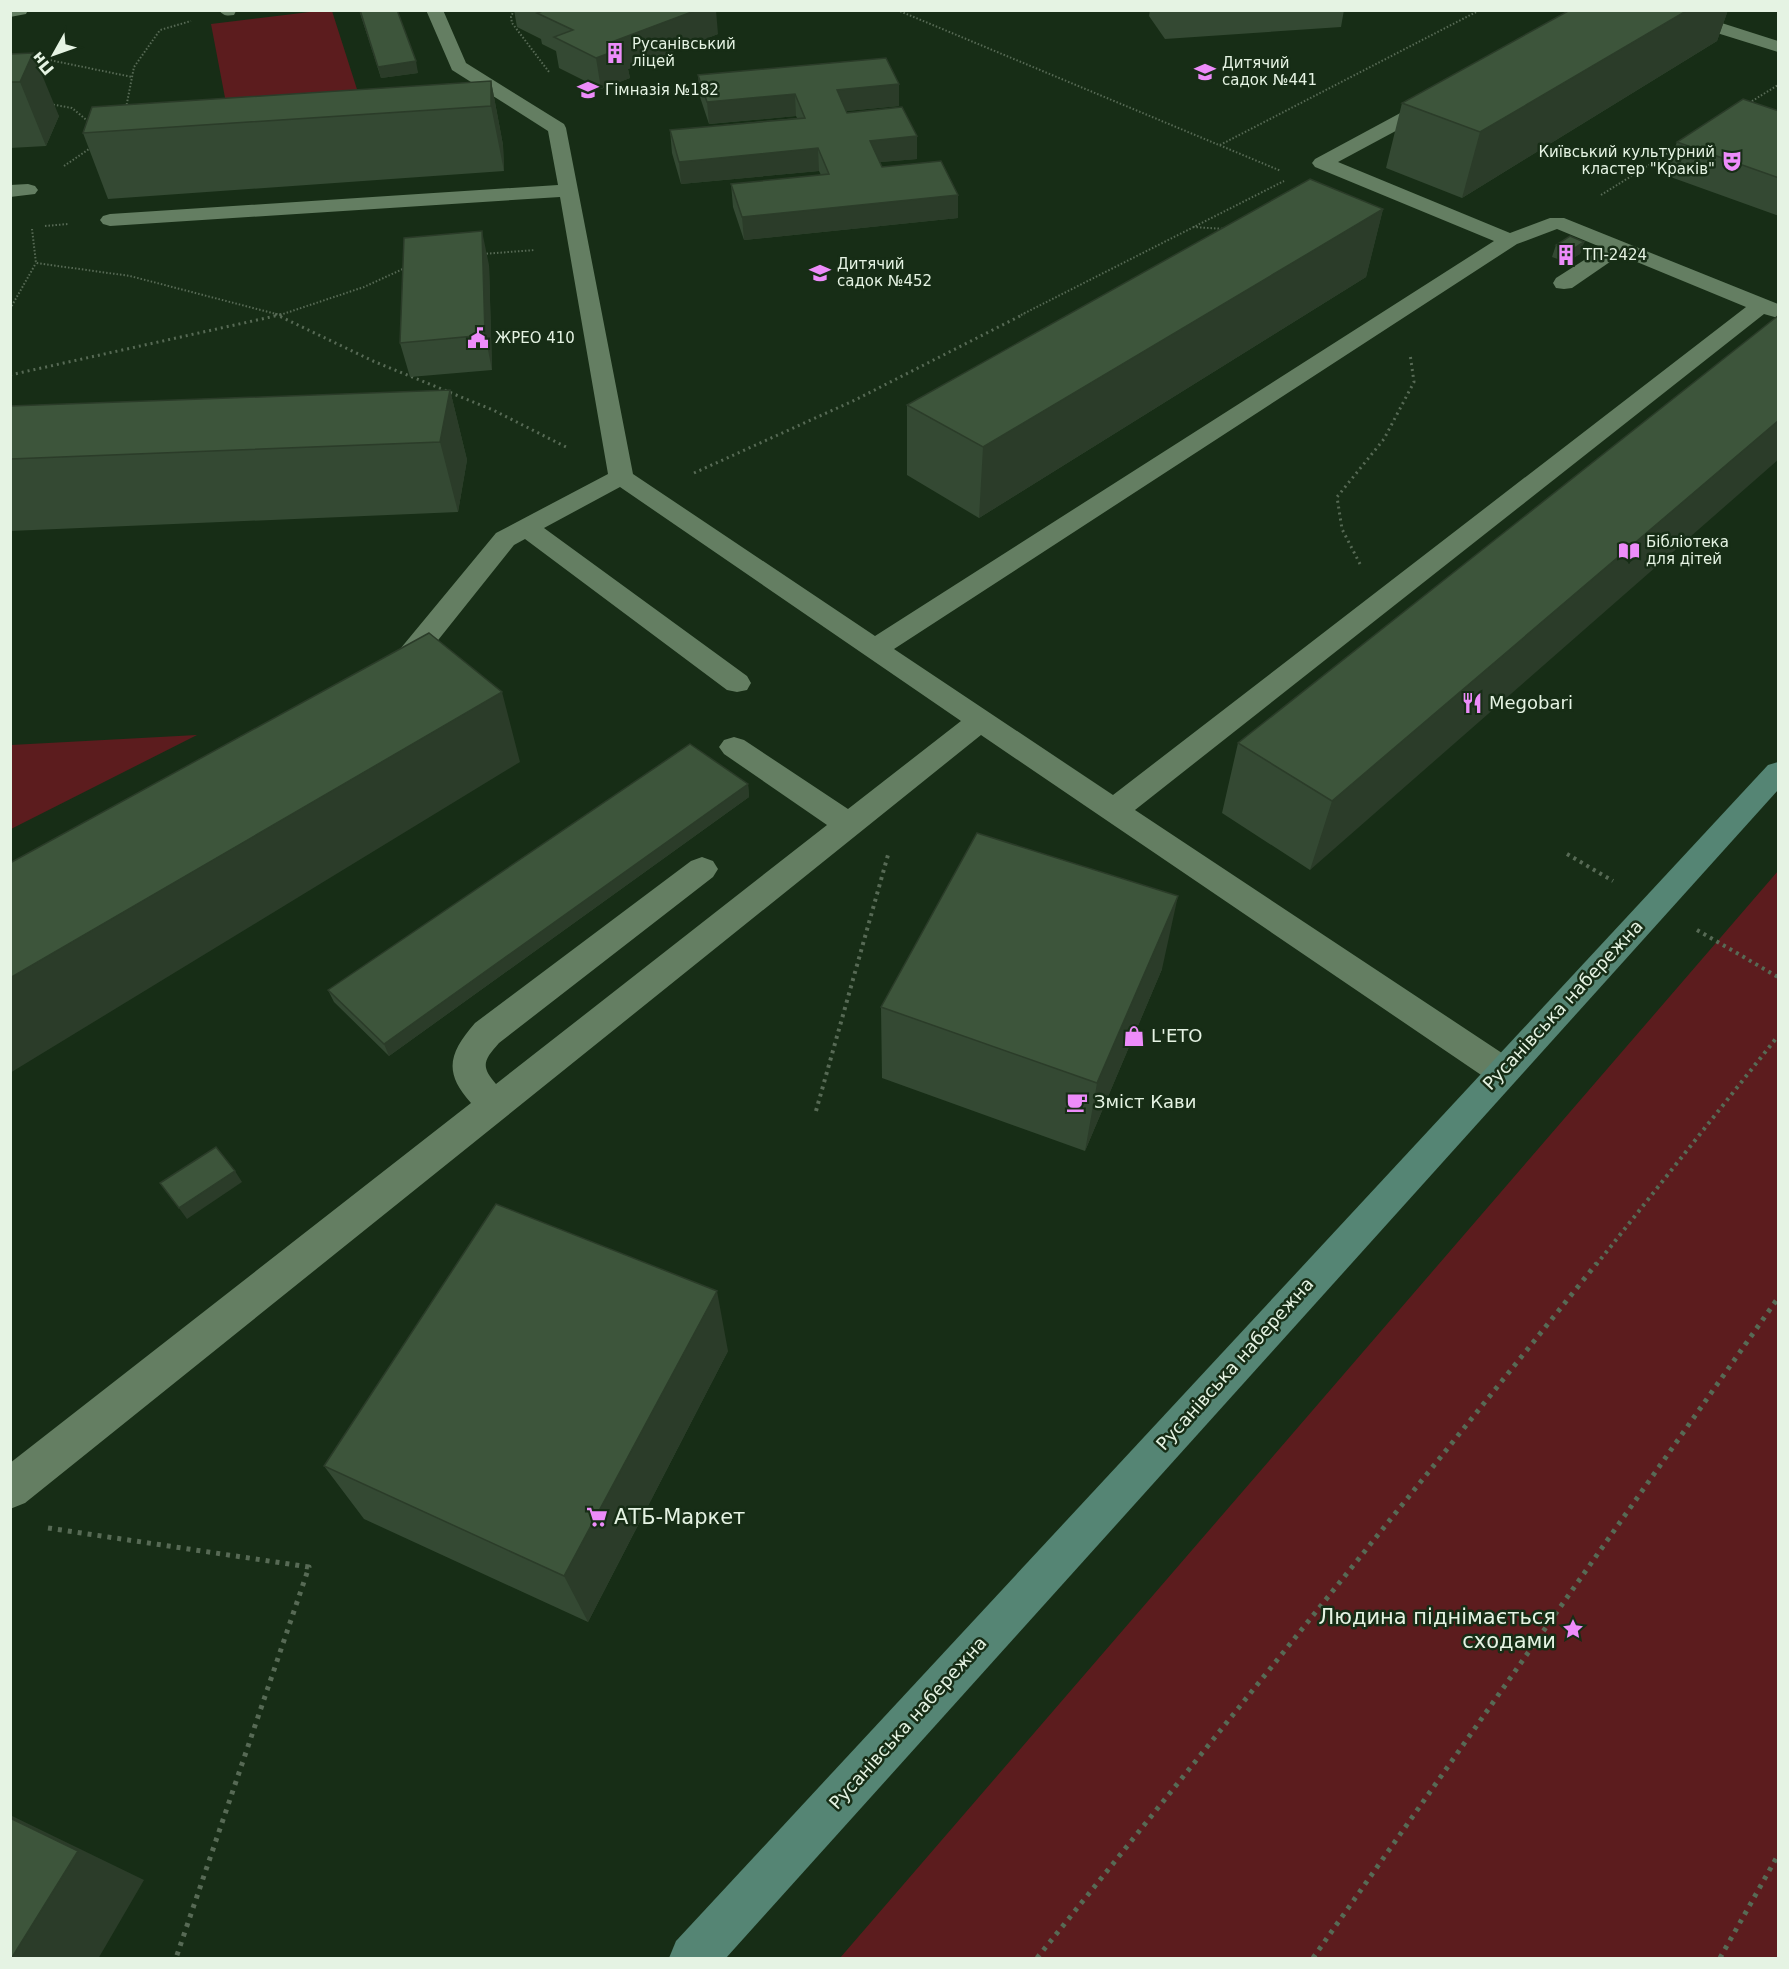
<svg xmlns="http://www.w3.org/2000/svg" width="1789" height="1969" font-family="'DejaVu Sans',sans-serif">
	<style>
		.green { fill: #5c1c1e }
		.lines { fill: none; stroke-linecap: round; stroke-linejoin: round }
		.path-far3 { stroke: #576a55; stroke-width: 2; stroke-dasharray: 1.5 2; stroke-linecap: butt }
		.path-far2 { stroke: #576a55; stroke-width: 3; stroke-dasharray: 2 4; stroke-linecap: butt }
		.path-far1 { stroke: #576a55; stroke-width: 4; stroke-dasharray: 3 4.5; stroke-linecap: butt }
		.path { stroke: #576a55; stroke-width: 5; stroke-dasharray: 4 6; stroke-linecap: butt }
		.lane { fill: #647e62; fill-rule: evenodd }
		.secondary { fill: #558574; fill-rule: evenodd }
		.wall { fill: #344933 }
		.shaded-wall { fill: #2b3c29 }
		.building { fill: #3d553b; stroke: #2b3c29; stroke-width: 1.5 }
		.labels { text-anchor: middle; stroke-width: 5; stroke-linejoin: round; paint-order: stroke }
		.far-poi-label { font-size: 15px; fill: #e5f3e3; stroke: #172d16; text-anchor: start }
		.poi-label { font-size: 18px; fill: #e5f3e3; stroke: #172d16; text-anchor: start }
		.street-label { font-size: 18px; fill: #e5f3e3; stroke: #172d16 }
		.near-poi-label { font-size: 21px; fill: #e5f3e3; stroke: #172d16; text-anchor: start }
	</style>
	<rect width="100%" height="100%" fill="#172d16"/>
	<!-- green -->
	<path class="green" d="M318,11H332L362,105L230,124L211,24Z
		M197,735L11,829V745Z
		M1778,871V1958H840Z"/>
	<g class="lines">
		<!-- path-far3 -->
		<path class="path-far3" d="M514,10L511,17L512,23L549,72
			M897,10L1281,171
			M30,56L132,77
			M1749,103L1778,85
			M50,104L72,108L90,123
			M126,108L134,67L160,30L191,21
			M1220,145L1480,10
			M64,166L92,147
			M1601,195L1678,147
			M45,226L68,224
			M1193,227L1225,229
			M32,229L36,263L130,276L280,315
			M483,254L535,250
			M10,309L36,263
			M280,315L364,287L405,268
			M1021,315L1284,181"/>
		<!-- path-far2 -->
		<path class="path-far2" d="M275,314L373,361L493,410L568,448
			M10,375L284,314
			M694,473L855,400L1024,314
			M1360,564L1342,529L1337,497L1384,439L1414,382L1410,354"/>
		<!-- path-far1 -->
		<path class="path-far1" d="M1567,854L1613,881
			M1697,930L1778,977
			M816,1111L888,855
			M1596,1265L1778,1036"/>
		<!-- path -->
		<path class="path" d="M48,1528L309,1567L176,1958
			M1037,1958L1597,1263
			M1313,1958L1778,1298
			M1720,1958L1778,1855"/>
		<!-- lane -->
		<path class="lane" d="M10,10H28L26,14L10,17Z
			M219,10H236V11L234,15C227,16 223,16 219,10Z
			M426,10H443L466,63L564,124L566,128L633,474L875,636L1494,241L1315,167L1312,163L1315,159L1430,97H1444L1446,101L1444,105L1338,162L1510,233L1550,218H1564L1778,304V318L1764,314L1135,810L1514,1061L1519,1071L1514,1081L1502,1085L1490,1081L981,735L25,1503L10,1509V1463L471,1103C443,1072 449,1053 475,1023L691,861L702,857L713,861L718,869L713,877L499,1043C484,1060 480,1066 496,1084L827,825L724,754L719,747L724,740L734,737L744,740L848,809L961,721L620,487L544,528L747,676L751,683L747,690L737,692L727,690L525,539L514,545L411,674L401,676L391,674L387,667L391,660L496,533L608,474L560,197L110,226L103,224L100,220L103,216L110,214L558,185L548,131L452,70ZM1557,229L1603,248L1556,278L1553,283L1556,288L1564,289L1572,288L1620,255L1746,307L1113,795L894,649L1517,244Z
			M1654,10H1681L1778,41V52L1656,14Z
			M28,184L35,186L38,190L35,194L10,197V185Z"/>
		<!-- secondary -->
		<path class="secondary" d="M1778,762V790L726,1958H669L676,1941L1768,765Z"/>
	</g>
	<!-- wall -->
	<path class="wall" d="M359,10H397L418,73L381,78Z
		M514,10H619L718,34L628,69L630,78L601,89L559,68L556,51L542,44L541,39L517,27Z
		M1150,10H1344L1341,27L1165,39L1149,16Z
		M1570,10H1728L1717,41L1462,198L1386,168L1402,103Z
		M10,54L59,116L46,146L10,148Z
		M698,75L899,84V106L846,111L847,113L917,136V159L880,162L882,167L958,195V218L744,240L733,207L731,184L821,175L819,171L681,184L672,153L670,130L797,118L796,116L709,124L700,97Z
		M491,81L503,145L504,171L108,199L83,133Z
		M1779,111V216L1665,175L1677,142Z
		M1383,209L1366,277L979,518L907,475V405Z
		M1584,242L1580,254L1566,262L1552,257L1556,245Z
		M489,265L492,370L410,377L400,343Z
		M1779,315L1310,870L1222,813L1238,743Z
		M450,390L467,460L458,512L10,531V406Z
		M748,784L749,797L389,1056L334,1002L328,990Z
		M1162,969L1085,1151L882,1078L881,1007Z
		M728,1351L588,1622L364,1519L324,1466Z"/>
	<!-- shaded-wall -->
	<path class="shaded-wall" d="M695,10H716L718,34L628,69L630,78L601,89L596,58L614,41Z
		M1688,10H1728L1717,41L1462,198L1480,132Z
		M33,53L59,116L46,146L20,82Z
		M416,61L418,73L381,78L378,67Z
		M491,81L503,145L504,171L491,106Z
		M899,84V106L837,112V90Z
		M795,94L796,116L709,124L707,102Z
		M917,136V159L870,163V141Z
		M818,148L819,171L681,184L679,162Z
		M958,195V218L744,240L742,217Z
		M1383,209L1366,277L979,518L983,447Z
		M482,231L489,265L492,370L485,335Z
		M1584,242L1580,254L1566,262L1570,251Z
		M450,390L467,460L458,512L440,442Z
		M1779,420V459L1310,870L1332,801Z
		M502,692L520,762L10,1073V978Z
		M748,784L749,797L389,1056L384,1044Z
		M1178,896L1162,969L1085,1151L1097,1083Z
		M235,1171L242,1182L187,1219L179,1208Z
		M717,1291L728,1351L588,1622L564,1576Z
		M10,1815L144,1880L98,1959H11Z"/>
	<!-- building -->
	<path class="building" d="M360,10H397L416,61L378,67Z
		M542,10H619L621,11L623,10H697L614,41L626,47L596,58L554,37L573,30L537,13L543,11Z
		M1570,10H1688L1480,132L1402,103Z
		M33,53L20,82H10V54Z
		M886,58L899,84L837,90L847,113L902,107L917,136L870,141L882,167L941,161L958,195L742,217L731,184L829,174L818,148L679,162L670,130L805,118L795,94L707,102L698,75Z
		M491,81V106L83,133L92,107Z
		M1743,99L1779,111V178L1677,142Z
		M1310,179L1383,209L983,447L907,405Z
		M482,231L485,335L400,343L404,238Z
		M1570,236L1584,242L1570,251L1556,245Z
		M1779,315V420L1332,801L1238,743Z
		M450,390L440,442L10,459V406Z
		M429,633L502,692L10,978V863Z
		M690,744L748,784L384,1044L328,990Z
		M977,833L1178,896L1097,1083L881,1007Z
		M216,1147L235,1171L179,1208L160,1183Z
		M496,1204L717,1291L564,1576L324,1466Z
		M10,1818L78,1851L11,1959H10Z"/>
	<!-- icons -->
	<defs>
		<symbol id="building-bare" viewBox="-9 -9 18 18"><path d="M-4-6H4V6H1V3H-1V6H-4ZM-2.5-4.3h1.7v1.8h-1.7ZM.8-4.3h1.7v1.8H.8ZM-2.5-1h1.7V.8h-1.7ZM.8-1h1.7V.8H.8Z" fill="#ed8cfa" stroke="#172d16" stroke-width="2.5" paint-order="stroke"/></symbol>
		<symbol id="school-bare" viewBox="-9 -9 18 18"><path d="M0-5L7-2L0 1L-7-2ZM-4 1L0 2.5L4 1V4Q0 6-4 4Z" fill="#ed8cfa" stroke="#172d16" stroke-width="2.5" paint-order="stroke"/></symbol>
		<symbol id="theatre-bare" viewBox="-9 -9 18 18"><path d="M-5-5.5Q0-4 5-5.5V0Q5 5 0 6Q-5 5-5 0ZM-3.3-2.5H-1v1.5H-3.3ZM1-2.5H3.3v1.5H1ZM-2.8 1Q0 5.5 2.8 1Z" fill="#ed8cfa" stroke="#172d16" stroke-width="2.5" paint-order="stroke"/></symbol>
		<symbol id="civic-bare" viewBox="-9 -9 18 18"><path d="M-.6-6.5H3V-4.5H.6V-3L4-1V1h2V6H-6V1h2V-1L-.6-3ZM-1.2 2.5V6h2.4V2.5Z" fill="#ed8cfa" stroke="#172d16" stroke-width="2.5" paint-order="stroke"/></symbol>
		<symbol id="library-bare" viewBox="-9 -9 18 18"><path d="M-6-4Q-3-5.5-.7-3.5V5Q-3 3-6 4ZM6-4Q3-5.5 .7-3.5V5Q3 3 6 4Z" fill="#ed8cfa" stroke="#172d16" stroke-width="2.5" paint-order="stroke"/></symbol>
		<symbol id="restaurant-bare" viewBox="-9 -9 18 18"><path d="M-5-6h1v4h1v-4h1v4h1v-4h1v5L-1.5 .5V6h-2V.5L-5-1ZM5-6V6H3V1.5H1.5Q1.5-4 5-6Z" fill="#ed8cfa" stroke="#172d16" stroke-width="2.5" paint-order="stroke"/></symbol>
		<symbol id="shop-bare" viewBox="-9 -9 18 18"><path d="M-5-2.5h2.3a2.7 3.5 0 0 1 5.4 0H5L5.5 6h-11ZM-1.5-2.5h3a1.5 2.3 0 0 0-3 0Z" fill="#ed8cfa" stroke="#172d16" stroke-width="2.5" paint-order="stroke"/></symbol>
		<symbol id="cafe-bare" viewBox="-9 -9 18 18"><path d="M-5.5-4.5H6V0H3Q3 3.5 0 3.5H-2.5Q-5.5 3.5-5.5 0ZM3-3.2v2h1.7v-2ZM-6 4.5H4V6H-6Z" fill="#ed8cfa" stroke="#172d16" stroke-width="2.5" paint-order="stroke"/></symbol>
		<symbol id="supermarket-bare" viewBox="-9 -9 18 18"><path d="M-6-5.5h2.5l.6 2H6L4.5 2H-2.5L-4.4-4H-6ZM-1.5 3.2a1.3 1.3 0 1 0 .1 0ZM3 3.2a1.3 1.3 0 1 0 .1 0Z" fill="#ed8cfa" stroke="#172d16" stroke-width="2.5" paint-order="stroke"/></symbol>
		<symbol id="sight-bare" viewBox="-9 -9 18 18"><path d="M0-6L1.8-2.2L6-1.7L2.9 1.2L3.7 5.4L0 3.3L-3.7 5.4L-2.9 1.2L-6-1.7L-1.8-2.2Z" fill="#ed8cfa" stroke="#172d16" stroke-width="2.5" paint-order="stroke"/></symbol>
	</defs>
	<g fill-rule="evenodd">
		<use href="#building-bare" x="600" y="38" width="30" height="30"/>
		<use href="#school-bare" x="1190" y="57" width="30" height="30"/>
		<use href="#school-bare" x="573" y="75" width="30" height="30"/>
		<use href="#theatre-bare" x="1717" y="146" width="30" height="30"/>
		<use href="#building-bare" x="1551" y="240" width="30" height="30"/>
		<use href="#school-bare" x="805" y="258" width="30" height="30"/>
		<use href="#civic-bare" x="463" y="323" width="30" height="30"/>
		<use href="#library-bare" x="1614" y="536" width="30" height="30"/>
		<use href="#restaurant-bare" x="1457" y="688" width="30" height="30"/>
		<use href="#shop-bare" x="1119" y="1021" width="30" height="30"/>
		<use href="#cafe-bare" x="1062" y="1087" width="30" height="30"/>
		<use href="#supermarket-bare" x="582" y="1502" width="30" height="30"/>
		<use href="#sight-bare" x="1558" y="1614" width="30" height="30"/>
	</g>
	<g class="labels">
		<!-- far-poi labels -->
		<g class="far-poi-label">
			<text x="632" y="49">Русанівський<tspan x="632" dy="17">ліцей</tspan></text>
			<text x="1222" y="68">Дитячий<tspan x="1222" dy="17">садок №441</tspan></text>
			<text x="605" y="95">Гімназія №182</text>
			<text x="1715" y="157" text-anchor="end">Київський культурний<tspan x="1715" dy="17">кластер "Краків"</tspan></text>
			<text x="1583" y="260">ТП-2424</text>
			<text x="837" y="269">Дитячий<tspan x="837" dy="17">садок №452</tspan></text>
			<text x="495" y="343">ЖРЕО 410</text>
			<text x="1646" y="547">Бібліотека<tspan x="1646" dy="17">для дітей</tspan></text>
		</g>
		<!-- poi labels -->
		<g class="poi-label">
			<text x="1489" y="709">Megobari</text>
			<text x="1151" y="1042">L'ETO</text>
			<text x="1094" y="1108">Зміст Кави</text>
		</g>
		<!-- street labels -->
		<g class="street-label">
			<text transform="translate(1563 1005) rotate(-47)" y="6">Русанівська набережна</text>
			<text transform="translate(1235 1364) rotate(-48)" y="6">Русанівська набережна</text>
			<text transform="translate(908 1723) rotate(-48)" y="6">Русанівська набережна</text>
		</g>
		<!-- near-poi labels -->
		<g class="near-poi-label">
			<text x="614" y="1524">АТБ-Маркет</text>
			<text x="1556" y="1624" text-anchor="end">Людина піднімається<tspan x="1556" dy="24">сходами</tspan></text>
		</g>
	</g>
	<!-- border -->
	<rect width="1789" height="1969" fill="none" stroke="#e5f3e3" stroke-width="24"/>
	<!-- north arrow -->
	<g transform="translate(54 54) rotate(230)" stroke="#172d16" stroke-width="4.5" paint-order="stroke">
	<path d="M0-4.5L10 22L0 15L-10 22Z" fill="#e5f3e3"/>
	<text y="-9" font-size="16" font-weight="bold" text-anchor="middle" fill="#e5f3e3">Пн</text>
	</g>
</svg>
